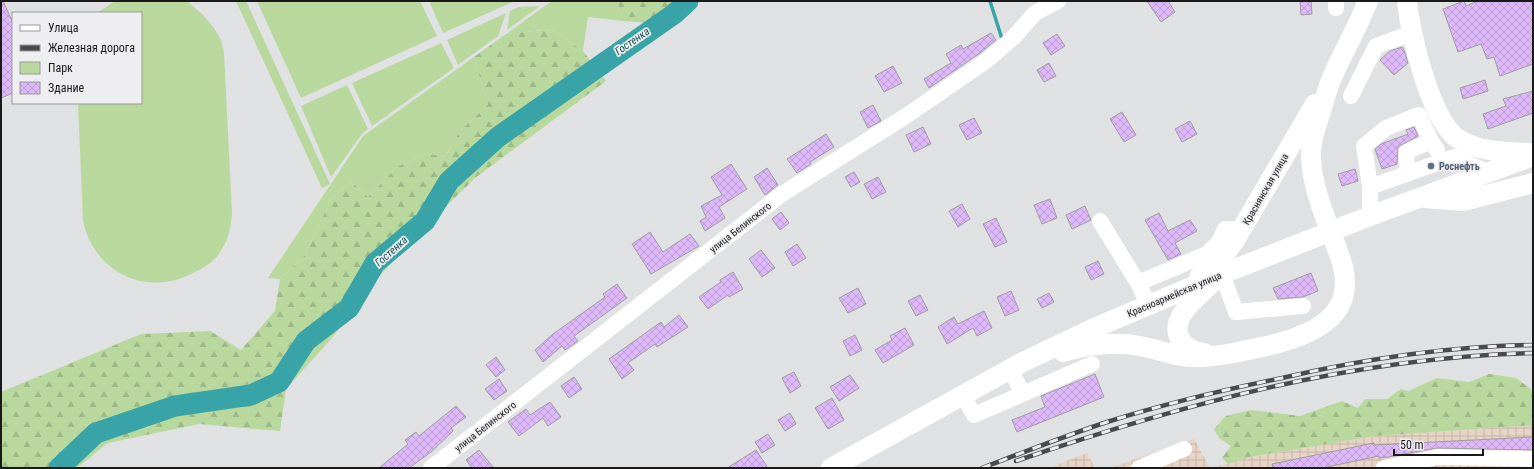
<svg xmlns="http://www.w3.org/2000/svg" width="1534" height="469" font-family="'Roboto Condensed',sans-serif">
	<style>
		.industrial { fill: url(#industrial-grid) }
		.green { fill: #b9d89d }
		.forest { fill: url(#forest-firs) }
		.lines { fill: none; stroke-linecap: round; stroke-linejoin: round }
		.stream { stroke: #38a4a7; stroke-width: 3.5 }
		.river { stroke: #38a4a7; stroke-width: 21 }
		.building { fill: url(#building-cross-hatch); stroke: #9e9d9f }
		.minor { stroke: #fff; stroke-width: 16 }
		.major { stroke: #fff; stroke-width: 20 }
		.rail-casing { stroke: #4a4a4c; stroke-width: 4.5 }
		.rail { stroke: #eeeef1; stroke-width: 3; stroke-dasharray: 9; stroke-linecap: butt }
		.service-dot { fill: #5c6f8a; stroke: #eeeef1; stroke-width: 1.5 }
		.labels { text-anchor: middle; stroke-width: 3.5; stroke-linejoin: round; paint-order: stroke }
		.service-label { font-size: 10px; font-weight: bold; fill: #4e5e75; stroke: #eeeef1; text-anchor: start }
		.street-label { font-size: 10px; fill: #19191a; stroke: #eeeef1 }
		.water-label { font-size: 11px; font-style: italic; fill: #155254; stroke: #eeeef1 }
	</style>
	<defs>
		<pattern id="industrial-grid" width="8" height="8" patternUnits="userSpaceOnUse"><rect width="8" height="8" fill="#e7d4c4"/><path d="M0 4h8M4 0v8" fill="none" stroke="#c6b5a8"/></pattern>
		<pattern id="forest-firs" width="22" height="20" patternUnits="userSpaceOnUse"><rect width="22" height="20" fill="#b9d89d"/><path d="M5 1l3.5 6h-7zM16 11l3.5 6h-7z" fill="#9eb987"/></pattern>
		<pattern id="building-cross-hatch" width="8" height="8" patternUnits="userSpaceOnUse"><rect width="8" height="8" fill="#deb9f9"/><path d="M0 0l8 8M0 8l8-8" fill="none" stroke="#be9ed5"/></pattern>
	</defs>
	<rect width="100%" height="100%" fill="#e0e1e3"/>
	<!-- industrial -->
	<path class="industrial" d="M1533,425V468H1211L1250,457L1375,436Z
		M1194,439L1210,468H1110Z
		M1087,453L1095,468H1050L1064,462Z"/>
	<!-- green -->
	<path class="green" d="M115,1H187L203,15L214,28L221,40L224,53L232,213C231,228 228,242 218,255C213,263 201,269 193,273C146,298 94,272 83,221L78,103H141V13H97Z
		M236,1H246L330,184L322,188Z
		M257,1H420L437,36L301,98Z
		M429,1H515L443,33Z
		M552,1H617L623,21L588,17L583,51L552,29L506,34Z
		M540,6L507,30L510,11L518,7Z
		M506,13L498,36L458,65L447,40Z
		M441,43L454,68L372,126L352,83Z
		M474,57L488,105L460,131L445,157L425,153L397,167L368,197L351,181L331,199L305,255L280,279L268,278L363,136Z
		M347,85L368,129L362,134L331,177L301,106Z"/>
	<!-- forest -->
	<path class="forest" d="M617,1H680L649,23L623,21Z
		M552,29L583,51L606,81L475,178L410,242L370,287L332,338L286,389L280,431L199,424L108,443L77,468H1V392L141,334L210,331L241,350L275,311L280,279L305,255L331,199L351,181L368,197L397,167L425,153L445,157L460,131L488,105L474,57L506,34Z
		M1489,374L1516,378L1531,389L1533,399V425L1375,436L1250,457L1228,464L1222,458L1231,446L1219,438L1214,429L1226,416L1251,410L1300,416L1342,401L1358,408L1365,399H1387L1401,389L1408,391L1437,378L1469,382Z"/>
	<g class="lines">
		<!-- stream -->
		<path class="stream" d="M990,1L1002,39"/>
		<!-- river -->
		<path class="river" d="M59,468L96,433L175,406L251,395L279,382L306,341L349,308L375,263L425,221L449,181L498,137L674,14L688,1"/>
	</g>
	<!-- building -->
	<path class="building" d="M1,1H3L13,23V93L1,98Z
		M1147,1H1168L1175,12L1161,22Z
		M1300,1H1311L1312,14L1301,15Z
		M1464,1L1466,6L1478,1H1533V64L1500,76L1494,57L1487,59L1481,44L1458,52L1443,9Z
		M991,33L996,40L980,53L929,88L924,79L951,63L946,54L961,45L963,49Z
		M1057,34L1065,46L1051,55L1043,43Z
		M1402,47L1404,50L1408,63L1394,75L1380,60L1390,51Z
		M1049,63L1056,76L1044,82L1037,70Z
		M893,66L902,83L884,92L875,76Z
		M1485,80L1488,91L1463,99L1460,88Z
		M1533,91V113L1488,129L1483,114L1506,106L1503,99Z
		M873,105L881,121L868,128L860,112Z
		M1122,112L1136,135L1124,142L1110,119Z
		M974,118L982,133L967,140L959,125Z
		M1190,121L1197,134L1182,142L1175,129Z
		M923,127L931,144L914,152L906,135Z
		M1414,127L1418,136L1398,147L1397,164L1382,169L1375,149L1381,144L1408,134L1406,130Z
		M826,134L834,147L810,162L811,164L797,173L787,159Z
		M731,164L747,189L719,207L725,218L705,231L700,221L706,217L701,206L722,195L711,177Z
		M767,168L778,185L765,195L754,177Z
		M1355,169L1358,181L1342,186L1338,174Z
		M854,172L860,182L851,187L845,177Z
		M878,177L886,192L872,199L864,184Z
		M1050,199L1057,218L1042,224L1034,205Z
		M962,204L970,219L958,227L949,211Z
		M1085,206L1091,220L1072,229L1066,215Z
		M781,212L789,223L780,230L772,219Z
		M1159,213L1168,231L1190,220L1197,231L1175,243L1181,254L1168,260L1145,220Z
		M996,218L1007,242L995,247L983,224Z
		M650,232L663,252L690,234L699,246L651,274L632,244Z
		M797,244L806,258L793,266L785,252Z
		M761,250L775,268L762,277L749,259Z
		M1098,261L1104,274L1091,280L1085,267Z
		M733,272L743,289L729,297L728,295L708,309L699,297L721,282L720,280Z
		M1311,273L1318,291L1303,297L1278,299L1273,288Z
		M617,284L627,298L574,336L578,341L565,350L562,346L543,362L535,350L553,334L605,297L603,294Z
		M858,288L866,304L848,313L839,298Z
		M1011,291L1019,310L1005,316L997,297Z
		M1049,293L1054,302L1042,308L1037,299Z
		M920,295L928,310L916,316L908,301Z
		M984,311L992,328L977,336L973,328L947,344L938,327L954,317L958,324Z
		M679,315L688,327L657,347L655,344L628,363L634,370L622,379L609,359L661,322L664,327Z
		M905,328L914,345L883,363L875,350L892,340L890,336Z
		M855,335L862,350L850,356L843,341Z
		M496,357L505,370L496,377L486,365Z
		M794,372L801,386L790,393L782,378Z
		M1095,374L1104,397L1017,432L1012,420L1045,407L1041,396Z
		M850,375L859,388L839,401L830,387Z
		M574,377L582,389L569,398L561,386Z
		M499,379L507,391L494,400L485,389Z
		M832,398L844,420L828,429L815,408Z
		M550,402L561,417L548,426L543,418L519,436L508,422L526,409L530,415Z
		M456,406L466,417L451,428L453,431L431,452L409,468H379L408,444L405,440L416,432L419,436Z
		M790,413L796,424L785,431L778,420Z
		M768,434L775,445L762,453L755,442Z
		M1533,437V450L1437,448L1388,457L1379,458V456L1322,468H1273L1272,464L1374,443V445Z
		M479,450L494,468H472L466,460Z
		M756,450L768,468H727Z"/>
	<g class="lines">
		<!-- minor -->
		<path class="minor" d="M1336,1V8
			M1351,96L1376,46L1412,33
			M1407,166L1406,152L1431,141L1437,150
			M1370,187L1364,146L1386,128L1419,115L1431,141
			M1370,216V187L1454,157L1487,172
			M1100,221L1138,283
			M1222,274L1236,312L1303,306
			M1148,304L1138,283L1207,254L1219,242L1225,229L1242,230
			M1010,369L1023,394
			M963,395L974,415L1092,364
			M431,468L782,194L906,116L986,61L1014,37L1035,13L1058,1
			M1139,468L1184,449
			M1384,468L1437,457L1533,459"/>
		<!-- major -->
		<path class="major" d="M1407,1C1410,33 1431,124 1460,140C1480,152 1505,152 1528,153
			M1425,198L1463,201L1533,183
			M1199,277L1221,259L1234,242L1315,104
			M1063,352C1083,346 1103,343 1124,344C1144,345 1162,352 1181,356C1199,359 1216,356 1233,353C1282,343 1364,331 1341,260C1330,227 1313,194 1311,159C1310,144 1316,126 1321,111C1325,99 1328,85 1334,73C1345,49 1358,26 1368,1
			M1204,353C1193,352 1184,348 1179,337C1170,315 1201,295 1214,281
			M831,468L1023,362L1092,329L1222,274L1370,216L1533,156"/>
		<defs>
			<path id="rail" d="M1016,461C1183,404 1356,357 1533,353
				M982,468C1024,452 1065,436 1107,422C1164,404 1223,390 1282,378C1365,359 1448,346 1533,345"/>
		</defs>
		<!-- rail casing -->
		<use href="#rail" class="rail-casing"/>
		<!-- rail -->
		<use href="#rail" class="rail"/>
	</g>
	<!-- markers -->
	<circle class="service-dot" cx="1431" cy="166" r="4"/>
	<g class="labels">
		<!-- service labels -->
		<g class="service-label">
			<text x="1439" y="170">Роснефть</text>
		</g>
		<!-- street labels -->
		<g class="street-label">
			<text transform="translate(1265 189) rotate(-60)" y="4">Краснянская улица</text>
			<text transform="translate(740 227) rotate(-38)" y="4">улица Белинского</text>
			<text transform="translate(1174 294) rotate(-23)" y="4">Красноармейская улица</text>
			<text transform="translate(485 426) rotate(-38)" y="4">улица Белинского</text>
		</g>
		<!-- water labels -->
		<g class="water-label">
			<text transform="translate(632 41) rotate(-35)" y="4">Гостенка</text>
			<text transform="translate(391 251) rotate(-42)" y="4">Гостенка</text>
		</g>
	</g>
	<!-- border -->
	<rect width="1534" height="469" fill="none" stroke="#19191a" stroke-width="4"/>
	<!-- legend -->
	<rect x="12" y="12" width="130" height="92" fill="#eeeef1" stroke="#99999b"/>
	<rect x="20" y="25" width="20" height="6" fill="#ffffff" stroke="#99999b"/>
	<text x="48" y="32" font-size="12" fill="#19191a">Улица</text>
	<rect x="20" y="45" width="20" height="6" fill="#4a4a4c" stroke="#99999b"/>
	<text x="48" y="52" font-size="12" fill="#19191a">Железная дорога</text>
	<rect x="20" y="62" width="20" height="12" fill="#b9d89d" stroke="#99999b"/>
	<text x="48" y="72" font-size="12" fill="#19191a">Парк</text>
	<rect x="20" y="82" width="20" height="12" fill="url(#building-cross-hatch)" stroke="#99999b"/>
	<text x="48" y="92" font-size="12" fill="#19191a">Здание</text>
	<!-- scale -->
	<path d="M1394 449v6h89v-6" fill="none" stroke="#19191a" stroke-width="2"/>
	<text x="1400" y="449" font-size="12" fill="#19191a" stroke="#eeeef1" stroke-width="3" paint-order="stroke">50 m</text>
</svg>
